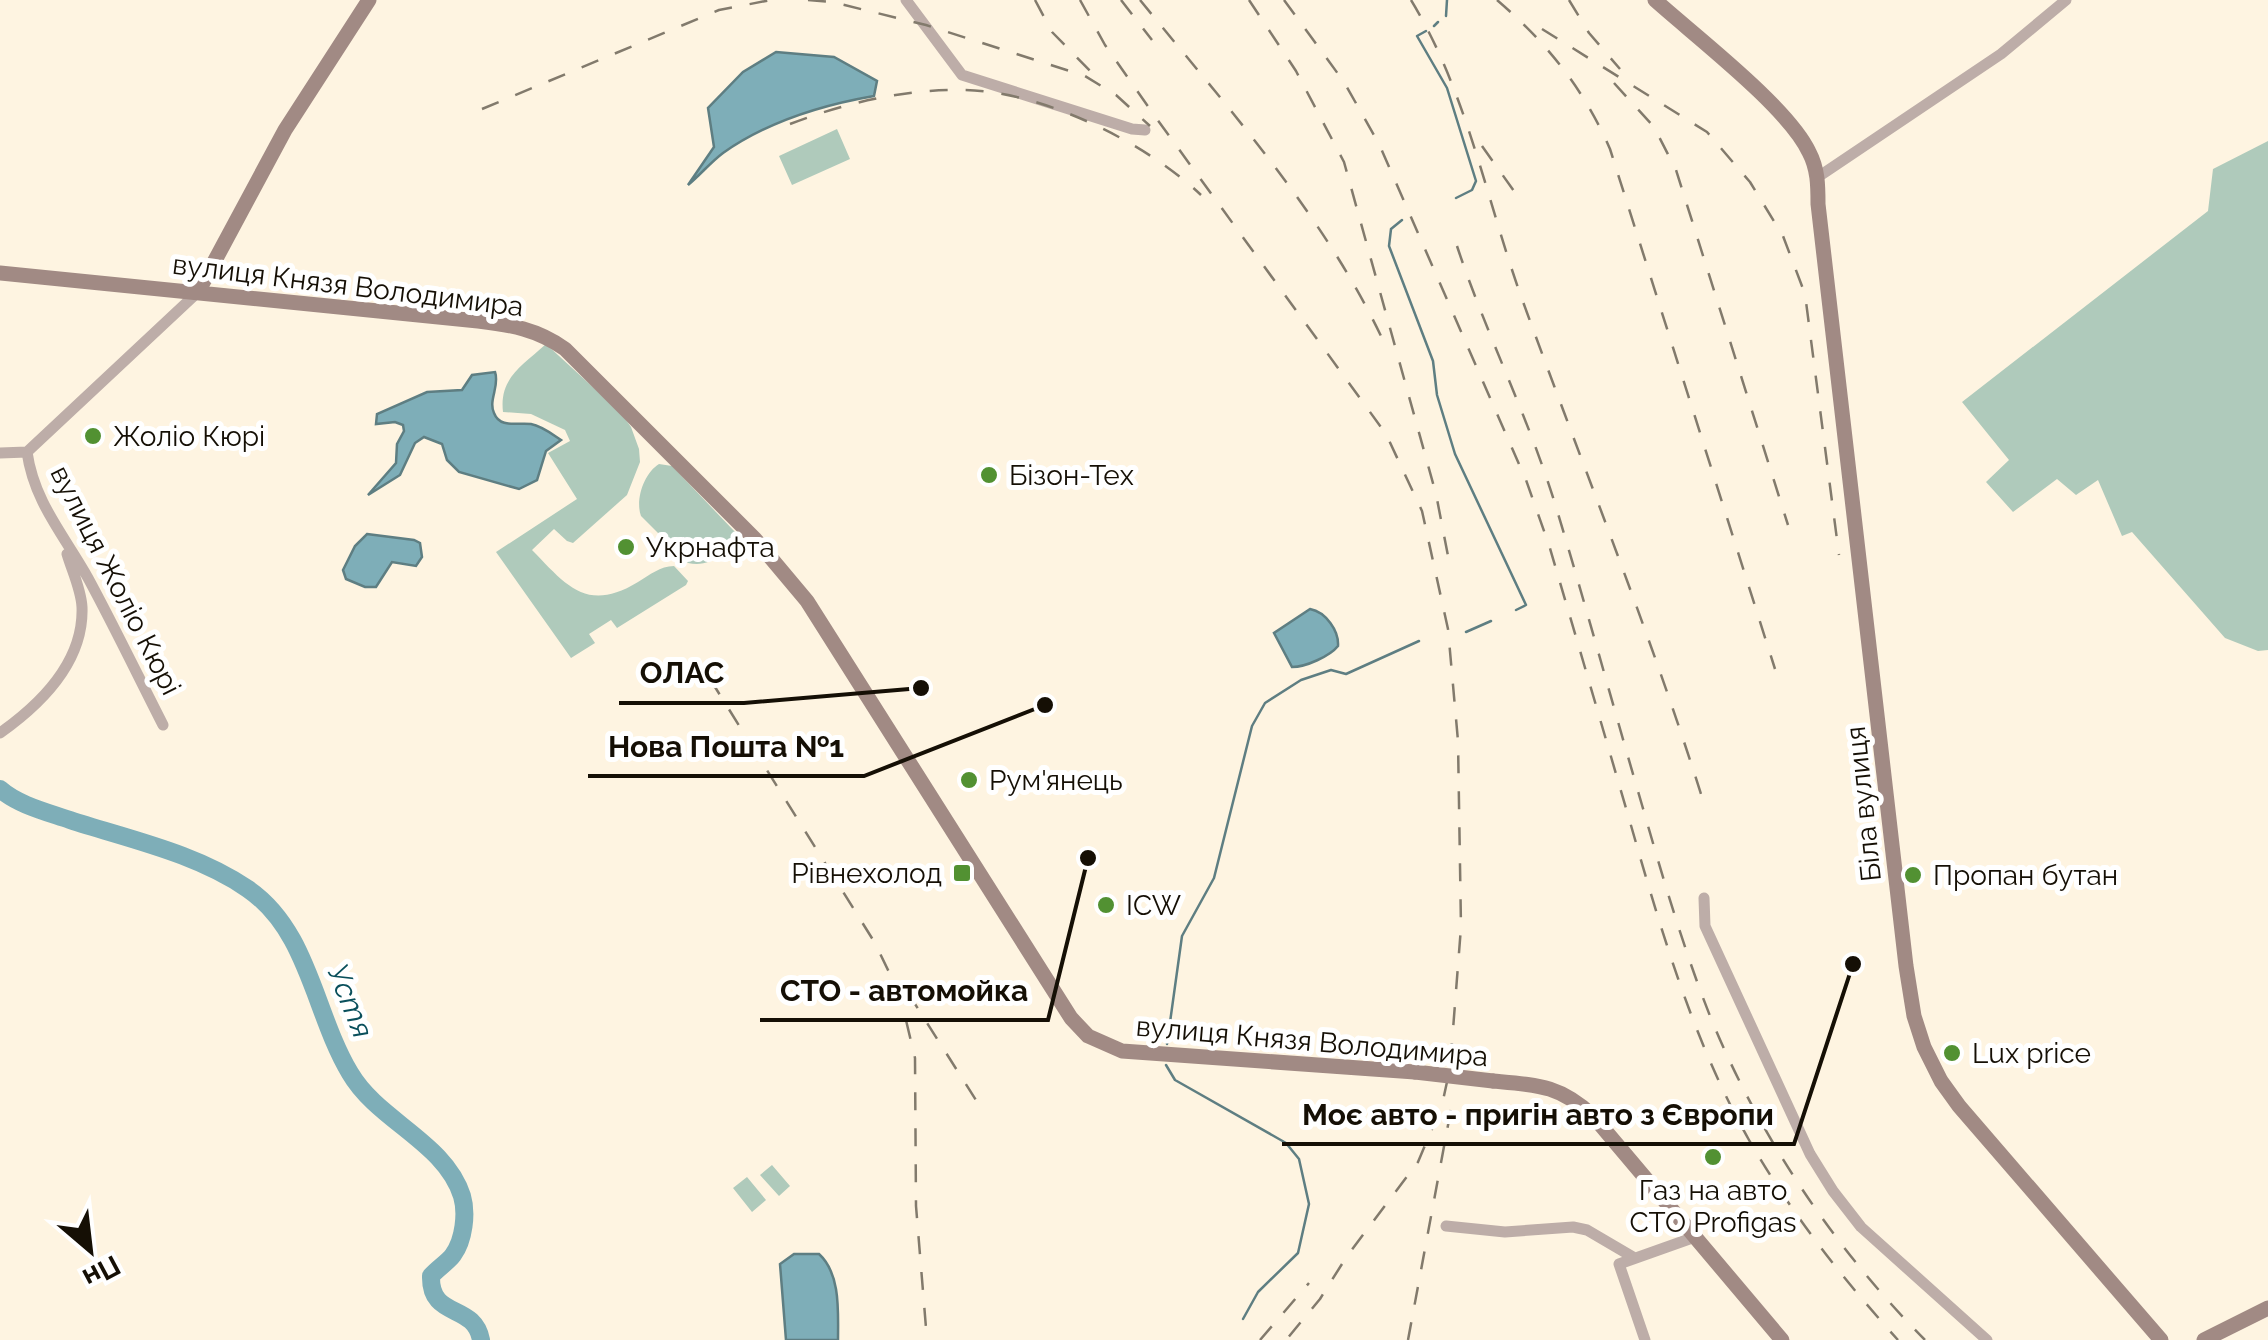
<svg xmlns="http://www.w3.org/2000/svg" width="2268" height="1340" font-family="Raleway,sans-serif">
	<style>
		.green { fill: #afcabb }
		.water { fill: #7eaeb8; stroke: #5e7e82; stroke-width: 2.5 }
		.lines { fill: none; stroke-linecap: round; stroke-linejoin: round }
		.stream { stroke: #5e7e82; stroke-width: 2.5 }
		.river { stroke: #7eaeb8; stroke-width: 18 }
		.street { stroke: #bdada8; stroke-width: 11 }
		.secondary { stroke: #a18a84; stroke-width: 15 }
		.rail { stroke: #827a6c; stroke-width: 2.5; stroke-dasharray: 18 18; stroke-linecap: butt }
		.secondary-bridge { stroke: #a18a84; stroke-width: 15 }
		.poi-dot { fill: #529132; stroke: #fff; stroke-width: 4 }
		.labels { text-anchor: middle; stroke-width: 10; stroke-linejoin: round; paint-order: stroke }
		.street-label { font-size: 28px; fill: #150f05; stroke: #fff }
		.poi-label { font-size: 28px; fill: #150f05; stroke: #fff; text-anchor: start }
		.water-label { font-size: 30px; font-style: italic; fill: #094f5b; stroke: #fff }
		.leader { fill: none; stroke: #150f05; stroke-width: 4 }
		.callout-dot { fill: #150f05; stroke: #fff; stroke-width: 4 }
		.callout-label { font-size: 30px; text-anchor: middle; font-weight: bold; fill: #150f05; stroke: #fff; stroke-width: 10; stroke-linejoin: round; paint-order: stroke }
	</style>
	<rect width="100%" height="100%" fill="#fef4e1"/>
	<!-- green -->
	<path class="green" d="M837,129L850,159L792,185L779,156Z
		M2268,141V650L2258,651L2225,638L2132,532L2122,536L2098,480L2076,495L2057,479L2013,512L1986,482L2009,460L1962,402L2208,211L2213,169Z
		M546,344L621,413L631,427L639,449L640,462L627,495L573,543L567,541L554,529L532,550C567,586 587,613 638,582C650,575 660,566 674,566L688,581L686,585L617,628L611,620L589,634L595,643L571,658L496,552L577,499L548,453L570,441L565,430L531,414L503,412C499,378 522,366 546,344Z
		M659,464L672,466L736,533C727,553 711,568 688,563L641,516C635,500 644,473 659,464Z
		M772,1165L790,1186L779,1196L760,1175Z
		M747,1177L766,1200L752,1212L733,1188Z"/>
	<!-- water -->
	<path class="water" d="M776,52L834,57L877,81L874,96C822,105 767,122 723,153C711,162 700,175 688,185L714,147L708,108L743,72Z
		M495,372C500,386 488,400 494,413C500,429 518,422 531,424C542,426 552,434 561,440L546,451L537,480L519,489L459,472L447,460L442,444L424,437L415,443L400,475L368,495L396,463L397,444L404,431L403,425L395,422L376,424L377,414L427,392L462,390L472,375Z
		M367,534L414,540L420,543L422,557L416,566L392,562L376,587H365L346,579L343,570L355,546Z
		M1310,609C1326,612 1339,631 1338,646C1330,656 1306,667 1292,667L1274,633Z
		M794,1254H819C841,1274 838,1312 838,1340H786L780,1264Z"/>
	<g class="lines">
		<!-- stream -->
		<path class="stream" d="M1446,16L1447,0
			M1434,26L1438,22
			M1426,31L1417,36L1447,88L1476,181L1472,190L1456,198
			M1402,220L1391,229L1389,246L1433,361L1437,395L1455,454L1526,605L1516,610
			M1466,632L1491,621
			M1167,1044L1182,936L1214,878L1252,726L1265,703L1301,680L1331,670L1346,674L1419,641
			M1166,1065L1175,1080L1286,1143L1299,1159L1309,1204L1298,1253L1258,1292L1243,1319"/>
		<!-- river -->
		<path class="river" d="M0,789C18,805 47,812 70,820C128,839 196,853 248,889C309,931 314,1013 350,1073C378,1121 445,1142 462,1196C467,1213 464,1240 453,1255C448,1262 438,1268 431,1276C430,1320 474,1302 481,1340"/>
		<!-- street -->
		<path class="street" d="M906,0L962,75L1132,129L1145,130
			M1818,177L2001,54L2066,0
			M0,453L27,452
			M163,725C138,676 114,626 88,578C64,535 34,502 27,452L198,292
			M0,733C41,704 84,661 82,607C81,589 72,571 67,554
			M1704,898L1705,926L1810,1154L1833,1191L1861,1227L1987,1340
			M1446,1226L1505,1232L1573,1227L1587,1230L1633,1257
			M1645,1340L1619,1264L1695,1237"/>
		<!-- secondary -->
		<path class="secondary" d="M1655,0C1695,36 1788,107 1809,152C1818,169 1818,186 1818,204L1906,966L1914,1016L1924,1047L1941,1081L1959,1106L2161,1340
			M0,273L478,321C511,325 537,329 565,349L755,539L807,601L1071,1018L1088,1036L1122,1051L1415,1072
			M198,292L285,130L369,0
			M1493,1081C1538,1085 1559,1085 1593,1116L1782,1340
			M2204,1340L2268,1308"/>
		<!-- rail -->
		<path class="rail" d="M808,0L832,2L926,25L1085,76L1116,95L1150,126
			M1035,0L1052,32L1094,75
			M1080,0L1105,45L1154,115L1386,434L1422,511L1448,629L1458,741L1461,927L1450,1068L1442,1105L1418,1162L1347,1256L1320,1299L1286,1340
			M1121,0L1152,40
			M1140,0C1227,107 1321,211 1381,336
			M1249,0L1296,71L1344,162L1436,494L1449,561
			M1284,0L1344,82L1379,144L1526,480L1549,545C1576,637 1603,729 1630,822C1661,930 1693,1041 1749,1140C1791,1213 1842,1278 1898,1340
			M1411,0C1467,92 1486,199 1522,299C1582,464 1648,627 1701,794
			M1497,0C1547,43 1584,89 1610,149L1775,669
			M1569,0L1589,33L1620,69
			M1542,29L1707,132L1750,182L1783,236L1805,294L1839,555
			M1614,83L1654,127L1676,170L1788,525
			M482,109L719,10L771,0
			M790,124C845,103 905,89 964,90C1042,91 1145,142 1201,195
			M1482,146L1521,201
			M1457,246C1486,334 1529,418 1556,507C1586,606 1613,706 1642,805C1663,878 1684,951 1712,1021C1761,1139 1835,1249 1925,1340
			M710,679L875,943L900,995L915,1058L916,1206L927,1340
			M908,993L981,1108
			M1260,1340L1309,1283
			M1408,1340L1451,1109"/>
		<!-- secondary-bridge -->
		<path class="secondary-bridge" d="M1415,1072L1493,1081"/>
	</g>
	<!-- markers -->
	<g class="poi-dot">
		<circle cx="93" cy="436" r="10"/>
		<circle cx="989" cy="475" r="10"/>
		<circle cx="626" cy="547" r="10"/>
		<circle cx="969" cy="780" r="10"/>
		<rect x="952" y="863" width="20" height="20" rx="5"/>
		<circle cx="1913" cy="875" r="10"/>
		<circle cx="1106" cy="905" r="10"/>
		<circle cx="1952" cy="1053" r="10"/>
		<circle cx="1713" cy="1157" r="10"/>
	</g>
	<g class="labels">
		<!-- street labels -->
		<g class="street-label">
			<text transform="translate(348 285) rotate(7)" y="10">вулиця Князя Володимира</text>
			<text transform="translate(116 580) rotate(63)" y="10">вулиця Жоліо Кюрі</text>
			<text transform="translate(1863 804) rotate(-96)" y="10">Біла вулиця</text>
			<text transform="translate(1312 1041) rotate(5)" y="10">вулиця Князя Володимира</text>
		</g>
		<!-- poi labels -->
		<g class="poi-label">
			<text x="113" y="446">Жоліо Кюрі</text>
			<text x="1009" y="485">Бізон-Тех</text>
			<text x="646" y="557">Укрнафта</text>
			<text x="989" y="790">Рум'янець</text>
			<text x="942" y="883" text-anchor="end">Рівнехолод</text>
			<text x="1933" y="885">Пропан бутан</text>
			<text x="1126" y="915">ICW</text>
			<text x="1972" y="1063">Lux price</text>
			<text x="1713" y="1200" text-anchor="middle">Газ на авто<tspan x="1713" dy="32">СТО Profigas</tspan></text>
		</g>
		<!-- water labels -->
		<g class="water-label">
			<text transform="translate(350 1001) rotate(68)" y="10">Устя</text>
		</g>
	</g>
	<!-- callouts -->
	<path class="leader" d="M921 688L744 703H619M1045 705L864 776H588M1088 858L1048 1020H760M1853 964L1794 1144H1282"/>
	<g class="callout-dot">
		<circle cx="921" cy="688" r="10"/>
		<circle cx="1045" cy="705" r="10"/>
		<circle cx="1088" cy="858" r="10"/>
		<circle cx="1853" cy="964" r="10"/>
	</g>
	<g class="callout-label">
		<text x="682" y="683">ОЛАС</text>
		<text x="726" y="757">Нова Пошта №1</text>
		<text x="904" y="1001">СТО - автомойка</text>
		<text x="1538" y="1125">Моє авто - пригін авто з Європи</text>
	</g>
	<!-- north arrow -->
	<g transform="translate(90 1250) rotate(152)" stroke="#ffffff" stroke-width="8" paint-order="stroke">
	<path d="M0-8L18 38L0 25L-18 38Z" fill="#150f05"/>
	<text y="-15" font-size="28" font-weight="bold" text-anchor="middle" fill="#150f05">Пн</text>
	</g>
</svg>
